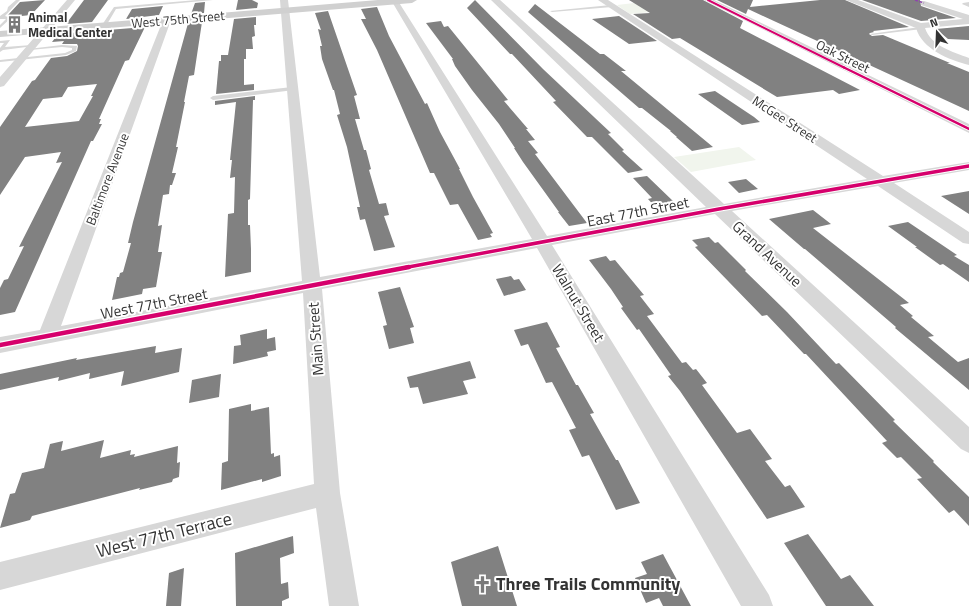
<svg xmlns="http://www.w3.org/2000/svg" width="969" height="606" font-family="'Titillium Web',sans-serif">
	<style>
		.green { fill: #f1f5ed }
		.building { fill: #818181; fill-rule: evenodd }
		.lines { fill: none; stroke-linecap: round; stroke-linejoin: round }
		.service { fill: #d7d7d7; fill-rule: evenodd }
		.minor { fill: #d7d7d7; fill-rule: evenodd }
		.secondary { fill: #d0d0d0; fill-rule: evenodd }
		.quiet { stroke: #8e44ad; stroke-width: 1.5; stroke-dasharray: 3 1.5; stroke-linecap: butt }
		.cycleway-far3-casing { stroke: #fff; stroke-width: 3 }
		.cycleway-far2-casing { stroke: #fff; stroke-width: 4 }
		.cycleway-far1-casing { stroke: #fff; stroke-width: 5.5 }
		.cycleway-casing { stroke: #fff; stroke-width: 7 }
		.cycleway-far3 { stroke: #d6006c; stroke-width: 2 }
		.cycleway-far2 { stroke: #d6006c; stroke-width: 2.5 }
		.cycleway-far1 { stroke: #d6006c; stroke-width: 3.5 }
		.cycleway { stroke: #d6006c; stroke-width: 4.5 }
		.labels { text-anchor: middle; stroke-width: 4; stroke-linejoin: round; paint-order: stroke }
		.far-poi-label { font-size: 13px; font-weight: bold; fill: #333; stroke: #fff; text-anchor: start }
		.far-street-label { font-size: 13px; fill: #333; stroke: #fff }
		.street-label { font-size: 15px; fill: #333; stroke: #fff }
		.near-street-label { font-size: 18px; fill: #333; stroke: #fff }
		.near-poi-label { font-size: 18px; font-weight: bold; fill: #333; stroke: #fff; text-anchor: start }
	</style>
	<rect width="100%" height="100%" fill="#fff"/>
	<!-- green -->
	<path class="green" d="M634,3L661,11L630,14L617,5Z
		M739,147L756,160L691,172L674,157Z"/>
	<!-- building -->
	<path class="building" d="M45,0L31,15L12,17L8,15L20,2Z
		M84,0H108L92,22L66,24Z
		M238,0H252L258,3L257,8L236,10Z
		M475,0L543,69L611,133L608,134L624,150L622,151L643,170L628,173L592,137H587L553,102L556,101L512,54H510L467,8Z
		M629,0H703L743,21L740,28L860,90L839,94L833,90L777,97L680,38L672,39L633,14L650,13Z
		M717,0H753L750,7L820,0H845L909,27L873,31L874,32L870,33L869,34L872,36L883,35L950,63H947L969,72V111L748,9L746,14Z
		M862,0H920L921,6L956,18L921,21Z
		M205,2L204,13L191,14L195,3Z
		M535,4L600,54H604L626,71H621L713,147L692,151L676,137H677L670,131H671L642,108H639L528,12Z
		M163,6L159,15L126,19L132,9Z
		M377,7L389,36L425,104L427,103L440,132L460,169H459L473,197L493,233L490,234L492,237L478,240L458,204L450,205L434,173H430L377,50L361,19H366L361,9Z
		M328,11L357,95L354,96L360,119H355L364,150H366L371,169L369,170L379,204L386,203L389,215L384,216L395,247L374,251L365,219L360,220L357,207H360L347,147L337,115L340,114L334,90H333L322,59L320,46H322L318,29L321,30L315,13Z
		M619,16L657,41L629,44L592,19Z
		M256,17V25H254L255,36L252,37L253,49H246V59H244V85L254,84V90L216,94L219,61H221V55H228L234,19Z
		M441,21L444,27L448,26L508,100L504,101L528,129H526L535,140L528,141L538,153L535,154L587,223L569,226L558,212H559L523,162L514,148H515L499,124L472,90L455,66L452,59H453L426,23Z
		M202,22L194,75L189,76L184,102H185L176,147H178L172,173H176L172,185H170L169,194L163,195L158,226L162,225L158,252H162L156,287L143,289L142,294L112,300L117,277H119L120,273L123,272L131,243H128L133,222L187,27L188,23Z
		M969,26V40L948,39L936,29Z
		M145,27L129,60L125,61L99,119H101L99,124H102L93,141H91L15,312L0,315V288L4,280L8,279L24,246L19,247L62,162L56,163L61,152L25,157L0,195V127L32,81L35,80L51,58L67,56L77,51L78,46L77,44H62L64,41L52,42L58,34ZM97,84L91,96H93L79,121L25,127L43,99L62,97L68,87Z
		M715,91L754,117L760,122L742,125L698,94Z
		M255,96V100H253L250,199L248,200V225H250L251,249V272L225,277L228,214L234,213L235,177L230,178L232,160H230L236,102L215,105V101Z
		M647,176L674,202L678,207L658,210L648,199L652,198L633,178Z
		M746,179L758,189L739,193L728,182Z
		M969,191V214L941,196Z
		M813,210L831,224L813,228L909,303L900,305L913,316L911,317L934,336L928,337L958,362L969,358V390L895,328L896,327L805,249H804L769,219Z
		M908,222L957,255L954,256L969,265V282L943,264L940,265L915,247H917L888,226Z
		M709,237L715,243L718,242L746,270L745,271L787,312L836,364L839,363L895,420L893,421L934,461L933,462L969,497V526L954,510L949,513L917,479L922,478L901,457L897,458L882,443L887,441L806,354H804L767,315L762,316L695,247L698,246L692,240Z
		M606,256L610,261L615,260L644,295L640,296L654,314L647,316L682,363L686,362L693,370L696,369L707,383L702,385L737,433L750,429L772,459L765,461L785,487L790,485L805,507L767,519L680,391L668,376L671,375L639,329L637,330L621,308L623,307L611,289L589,260Z
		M511,276L514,280L519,279L526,290L504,296L496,279Z
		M400,287L414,327L410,328L414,343L389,349L383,326L387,325L378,292Z
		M547,322L560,347L556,348L576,385H578L594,413L590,414L616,460H618L640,503L616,510L589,455L582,457L569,430L576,428L552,382L546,383L528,344L521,346L514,330Z
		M267,329V339L275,337L276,350L267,352L268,356L233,364L234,346L241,345L240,335Z
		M156,346L155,353L182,348L179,372L121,386L124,371L89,379L90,373L58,381L59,377L0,390V374L77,358L76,360Z
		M470,361L476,378L463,381L468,394L423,404L418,387L410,388L407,377Z
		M221,374L219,397L189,403L192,380Z
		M251,404V411L269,407L271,454L274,453V457L280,455L281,476L262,482V479L221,490L222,463L228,461L229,409Z
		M104,440L100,458L131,450L130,455L135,454L134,457L178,446L177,463L180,462L179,477L173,479L172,482L139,490L140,488L32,516L30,520L0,528L10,494L15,493L22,473L44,468L50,444L63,441L61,451Z
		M808,534L841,579L850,575L874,606H826L784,543Z
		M293,536L294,553L280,558L281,584L288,582L289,598L282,601V606H236L235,553Z
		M498,546L517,606H462L451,562Z
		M663,554L691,606H663L659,598L646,603L635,578L647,574L641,562Z
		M184,568L181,606H166L169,573Z"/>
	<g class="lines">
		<!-- service -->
		<path class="service" d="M16,0H20L5,16L11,18L0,28V25L6,19H0V16L7,11L8,7Z
			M197,0H213L116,9L106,26L102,25L114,7Z
			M969,2V7L962,4L963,3Z
			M611,5L612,7L552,12L550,11Z
			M920,27L922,29L872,35L870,34Z
			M10,40L5,47L32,45L34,46L3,50L0,52V48L4,43H0V41Z
			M62,45L77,46L76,51L66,55L0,62V60L65,53L72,50V48L62,47L30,50L28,49Z
			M292,87L295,89L294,90L213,100L210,98L213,96Z"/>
		<!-- minor -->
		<path class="minor" d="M67,0H75L4,86L0,87V77Z
			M280,0H288L320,277L532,239L391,0L398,1L547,236L706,207L491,0H500L724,204L867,179L598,0H608L883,176L969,162V170L894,183L969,232V244L963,243L878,186L732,211L969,427V453L961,449L715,214L552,245L769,595L773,606H741L537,248L322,289L340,493L359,606H329L316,508L0,590V562L314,484L303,293L0,353V337L40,330L163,20L167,17L171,20L61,326L302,281Z
			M704,0H714L969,124V133Z
			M846,0H858L921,23L963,19L921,5V1H924L969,15V24L925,28C931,46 953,52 969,58V65C949,60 922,49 916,28Z"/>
		<!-- secondary -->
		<path class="secondary" d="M378,0H417L412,3L0,37V31Z"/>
		<!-- quiet -->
		<path class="quiet" d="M915,0L924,3"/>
		<defs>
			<path id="cycleway-far3" d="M708,0L845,68"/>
			<path id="cycleway-far2" d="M843,67L969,129"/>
			<path id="cycleway-far1" d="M403,268L719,209L969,166"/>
			<path id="cycleway" d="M0,345L409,267"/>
		</defs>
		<!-- cycleway-far3 casing -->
		<use href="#cycleway-far3" class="cycleway-far3-casing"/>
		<!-- cycleway-far2 casing -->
		<use href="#cycleway-far2" class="cycleway-far2-casing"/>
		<!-- cycleway-far1 casing -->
		<use href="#cycleway-far1" class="cycleway-far1-casing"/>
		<!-- cycleway casing -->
		<use href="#cycleway" class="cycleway-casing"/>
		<!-- cycleway-far3 -->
		<use href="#cycleway-far3" class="cycleway-far3"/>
		<!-- cycleway-far2 -->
		<use href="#cycleway-far2" class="cycleway-far2"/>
		<!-- cycleway-far1 -->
		<use href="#cycleway-far1" class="cycleway-far1"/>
		<!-- cycleway -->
		<use href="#cycleway" class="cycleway"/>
	</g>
	<!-- icons -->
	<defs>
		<symbol id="building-bare" viewBox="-9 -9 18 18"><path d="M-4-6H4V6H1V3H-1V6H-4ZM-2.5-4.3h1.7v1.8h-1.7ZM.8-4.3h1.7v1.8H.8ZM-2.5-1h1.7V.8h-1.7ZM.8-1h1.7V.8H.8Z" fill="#7a7a7a" stroke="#fff" stroke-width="2.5" paint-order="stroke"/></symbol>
		<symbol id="church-bare" viewBox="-9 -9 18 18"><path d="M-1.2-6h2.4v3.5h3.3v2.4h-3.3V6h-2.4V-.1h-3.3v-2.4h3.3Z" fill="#7a7a7a" stroke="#fff" stroke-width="2.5" paint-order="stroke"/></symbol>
	</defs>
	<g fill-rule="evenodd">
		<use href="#building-bare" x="2" y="12" width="25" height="25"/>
		<use href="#church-bare" x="470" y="572" width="25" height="25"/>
	</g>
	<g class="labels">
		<!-- far-poi labels -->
		<g class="far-poi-label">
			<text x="28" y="22">Animal<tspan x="28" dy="15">Medical Center</tspan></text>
		</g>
		<!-- far-street labels -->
		<g class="far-street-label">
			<text transform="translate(178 19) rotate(-5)" y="5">West 75th Street</text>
			<text transform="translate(843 56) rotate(26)" y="5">Oak Street</text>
			<text transform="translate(785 119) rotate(33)" y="5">McGee Street</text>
			<text transform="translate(107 179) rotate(-69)" y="5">Baltimore Avenue</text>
		</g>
		<!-- street labels -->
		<g class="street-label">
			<text transform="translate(638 212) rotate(-11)" y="5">East 77th Street</text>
			<text transform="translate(767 254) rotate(43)" y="5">Grand Avenue</text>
			<text transform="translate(578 303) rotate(59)" y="5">Walnut Street</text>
			<text transform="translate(154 304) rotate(-11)" y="5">West 77th Street</text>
			<text transform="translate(316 339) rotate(-94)" y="5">Main Street</text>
		</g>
		<!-- near-street labels -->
		<g class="near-street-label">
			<text transform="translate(164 535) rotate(-14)" y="6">West 77th Terrace</text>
		</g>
		<!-- near-poi labels -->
		<g class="near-poi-label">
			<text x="496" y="590">Three Trails Community</text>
		</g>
	</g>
	<!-- north arrow -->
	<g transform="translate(937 32) rotate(341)" stroke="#ffffff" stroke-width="3" paint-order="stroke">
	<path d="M0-3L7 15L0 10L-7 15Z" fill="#333333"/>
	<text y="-6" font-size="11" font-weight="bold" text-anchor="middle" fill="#333333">N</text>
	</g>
</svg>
